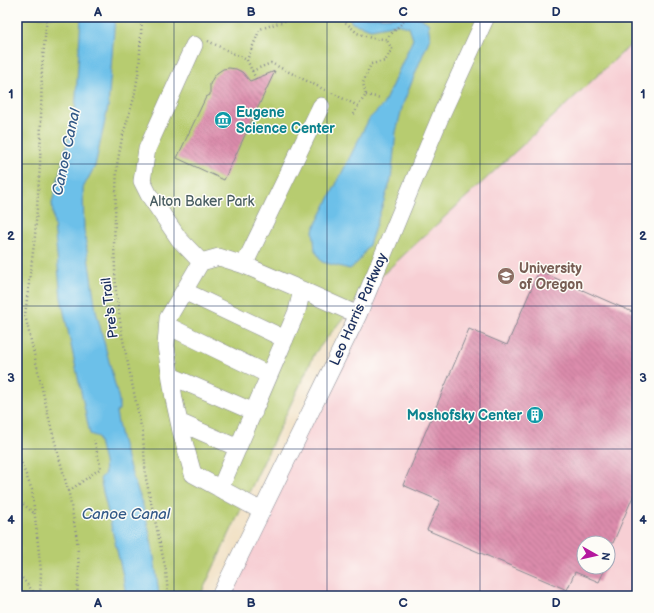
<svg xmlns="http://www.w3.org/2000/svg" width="654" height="613" font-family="'Balsamiq Sans',sans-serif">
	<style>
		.built { fill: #f7cfd4; fill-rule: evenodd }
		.park { fill: #b7cc6f; stroke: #697e66 }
		.water { fill: #6cc0e9; stroke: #4478a4 }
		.building { fill: url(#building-back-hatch) }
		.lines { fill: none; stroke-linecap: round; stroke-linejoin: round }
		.minor-casing { stroke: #868890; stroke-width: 18 }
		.path { stroke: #868890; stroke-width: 2.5; stroke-dasharray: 1 3; stroke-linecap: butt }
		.minor { stroke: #fff; stroke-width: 17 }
		.grid { fill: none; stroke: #1b2f5e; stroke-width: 1; stroke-opacity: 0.55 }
		.labels { text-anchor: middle; stroke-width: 3; stroke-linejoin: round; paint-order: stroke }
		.culture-label { font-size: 14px; font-weight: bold; fill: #0d838f; stroke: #fdfcf7; text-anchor: start }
		.park-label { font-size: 14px; fill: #4a5e63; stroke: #fdfcf7 }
		.education-label { font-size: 14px; font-weight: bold; fill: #785e54; stroke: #fdfcf7; text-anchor: start }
		.street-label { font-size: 14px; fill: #1b2f5e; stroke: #fdfcf7 }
		.water-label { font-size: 15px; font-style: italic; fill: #335a88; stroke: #fdfcf7 }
		.neatline { fill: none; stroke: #1b2f5e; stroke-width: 1.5 }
		.grid-label { font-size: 13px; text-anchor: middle; font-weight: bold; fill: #1b2f5e }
	</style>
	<defs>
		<pattern id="building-back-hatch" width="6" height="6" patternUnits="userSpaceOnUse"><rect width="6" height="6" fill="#dc8cac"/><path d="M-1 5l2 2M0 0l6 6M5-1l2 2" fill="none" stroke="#b2738f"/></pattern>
	</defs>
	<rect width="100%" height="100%" fill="#fdfcf7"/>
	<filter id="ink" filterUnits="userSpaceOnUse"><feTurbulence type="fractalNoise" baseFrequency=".025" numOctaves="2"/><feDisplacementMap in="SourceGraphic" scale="8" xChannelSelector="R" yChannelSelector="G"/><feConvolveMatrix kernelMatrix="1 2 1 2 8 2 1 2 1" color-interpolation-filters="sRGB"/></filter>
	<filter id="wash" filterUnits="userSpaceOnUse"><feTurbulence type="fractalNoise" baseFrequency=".012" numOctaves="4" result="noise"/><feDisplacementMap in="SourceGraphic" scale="16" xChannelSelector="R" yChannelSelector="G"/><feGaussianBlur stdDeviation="0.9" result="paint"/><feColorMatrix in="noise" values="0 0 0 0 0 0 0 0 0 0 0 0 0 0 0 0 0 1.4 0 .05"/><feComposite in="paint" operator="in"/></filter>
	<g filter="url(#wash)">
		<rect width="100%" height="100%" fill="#f1e0c3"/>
		<!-- built -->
		<path class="built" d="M637,17V596H220L398,219ZM584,543H608V567H584Z"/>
		<!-- park -->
		<path class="park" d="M17,17H637V39L380,277L359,298L315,353L200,596H17Z"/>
		<!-- water -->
		<path class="water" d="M81,17H115L108,107L95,166L83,188L84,230L96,311L119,400V410L116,412C119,430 123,448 129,465C133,479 139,492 143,506C151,535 156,566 159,596H126L123,576L100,479L105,473L104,462L98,437L90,434L61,298L52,203L75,113Z
			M349,17H419L428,23L430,38L419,64L403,104L396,132L391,180L369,245L359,261L350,269L322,262L315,250L313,230L369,119L383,105L413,39L409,27L397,24L371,29L352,23Z"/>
		<g id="blocks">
			<!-- building -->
			<path class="building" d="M229,68L236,69L242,72L250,81L275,71L224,180L177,158L206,97L210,95V84L213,78L217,73L223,69Z
				M539,271L637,314V487L613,543H584V567H606L599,582L575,572L567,590L427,530L440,501L403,485L469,329L507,345Z"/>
		</g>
	</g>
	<g filter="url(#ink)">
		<use href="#blocks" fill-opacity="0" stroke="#868890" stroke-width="1"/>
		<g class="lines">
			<defs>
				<path id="minor" d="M194,45L147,149L142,181L149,195L179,239L201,262
					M244,265L321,106
					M302,290L358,315
					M184,291L285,339
					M168,326L269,375
					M171,376L254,412
					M179,422L238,448
					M220,489L297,311L302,290L244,265L219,257L201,262L168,318L166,346L174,399L181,431L193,474L262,511
					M220,596L358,315L442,113L486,17"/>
			</defs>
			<!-- minor casing -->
			<use href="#minor" class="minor-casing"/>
			<!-- path -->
			<path class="path" d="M47,17L42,67L40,166L35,236L25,315L51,427L69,494L77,539L79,569L77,596
				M142,17L139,69L134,98L122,138L117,165L114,245L116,293L122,335L143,436L146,479L166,571L168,596
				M340,17L357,33L371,38L386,39L392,49L385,61L371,64L363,83L366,95L358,106L353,116
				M459,17L468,20
				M386,39L404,21
				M208,41L247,60
				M252,71L271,63L325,90
				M256,79L247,60L260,29L297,17
				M332,93L358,106
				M366,95L381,98
				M17,452L32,490L41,571L40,596
				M69,491L101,468L94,440
				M17,499L35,514
				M17,572L37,596"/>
			<!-- minor -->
			<use href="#minor" class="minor"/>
		</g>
	</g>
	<!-- grid -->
	<path class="grid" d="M174,17V596M327,17V596M480,17V596M17,164H637M17,306H637M17,449H637"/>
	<!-- icons -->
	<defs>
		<symbol id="museum-disc" viewBox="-11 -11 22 22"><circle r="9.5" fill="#0f9aa8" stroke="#fdfcf7"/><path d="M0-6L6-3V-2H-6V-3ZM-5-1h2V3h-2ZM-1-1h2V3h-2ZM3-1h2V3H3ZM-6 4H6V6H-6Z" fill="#fff"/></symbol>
		<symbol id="university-disc" viewBox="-11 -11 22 22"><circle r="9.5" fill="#8d6e63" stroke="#fdfcf7"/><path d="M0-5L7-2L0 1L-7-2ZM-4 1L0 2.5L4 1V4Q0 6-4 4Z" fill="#fff"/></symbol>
		<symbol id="building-disc" viewBox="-11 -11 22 22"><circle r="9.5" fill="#0f9aa8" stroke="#fdfcf7"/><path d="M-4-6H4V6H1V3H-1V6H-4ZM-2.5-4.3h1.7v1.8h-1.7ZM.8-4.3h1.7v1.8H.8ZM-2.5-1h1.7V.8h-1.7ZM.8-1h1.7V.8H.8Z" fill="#fff"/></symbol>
	</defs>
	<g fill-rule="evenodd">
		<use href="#museum-disc" x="213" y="110" width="20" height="20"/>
		<use href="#university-disc" x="496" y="266" width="20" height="20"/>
		<use href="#building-disc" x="525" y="405" width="20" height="20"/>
	</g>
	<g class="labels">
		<!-- culture labels -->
		<g class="culture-label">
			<text x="236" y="117">Eugene<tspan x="236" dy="16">Science Center</tspan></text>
			<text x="522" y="420" text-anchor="end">Moshofsky Center</text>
		</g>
		<!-- park labels -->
		<g class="park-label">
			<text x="202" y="206">Alton Baker Park</text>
		</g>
		<!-- education labels -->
		<g class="education-label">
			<text x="519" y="273">University<tspan x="519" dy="16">of Oregon</tspan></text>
		</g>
		<!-- street labels -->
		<g class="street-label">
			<text transform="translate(109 308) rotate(-97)" y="5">Pre's Trail</text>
			<text transform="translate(358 309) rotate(-66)" y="5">Leo Harris Parkway</text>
		</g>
		<!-- water labels -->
		<g class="water-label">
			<text transform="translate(66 152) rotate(-78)" y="5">Canoe Canal</text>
			<text x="126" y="519">Canoe Canal</text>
		</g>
	</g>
	<!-- margin -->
	<rect width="654" height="613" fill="none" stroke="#fdfcf7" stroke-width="44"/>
	<!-- north arrow -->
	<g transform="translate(596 555) rotate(98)"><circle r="19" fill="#fdfcf7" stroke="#a3aaba"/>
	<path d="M0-3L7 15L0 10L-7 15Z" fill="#b5179e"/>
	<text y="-6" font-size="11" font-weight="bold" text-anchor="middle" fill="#1b2f5e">N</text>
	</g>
	<rect x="22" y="22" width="610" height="569" class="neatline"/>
	<g class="grid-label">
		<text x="98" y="16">A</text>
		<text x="251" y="16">B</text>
		<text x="403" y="16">C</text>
		<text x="556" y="16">D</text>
		<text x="11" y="98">1</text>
		<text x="643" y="98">1</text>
		<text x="11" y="240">2</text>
		<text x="643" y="240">2</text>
		<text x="11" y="382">3</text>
		<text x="643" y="382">3</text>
		<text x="11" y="524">4</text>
		<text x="643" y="524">4</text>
		<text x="98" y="607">A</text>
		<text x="251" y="607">B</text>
		<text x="403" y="607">C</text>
		<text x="556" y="607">D</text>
	</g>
</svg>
